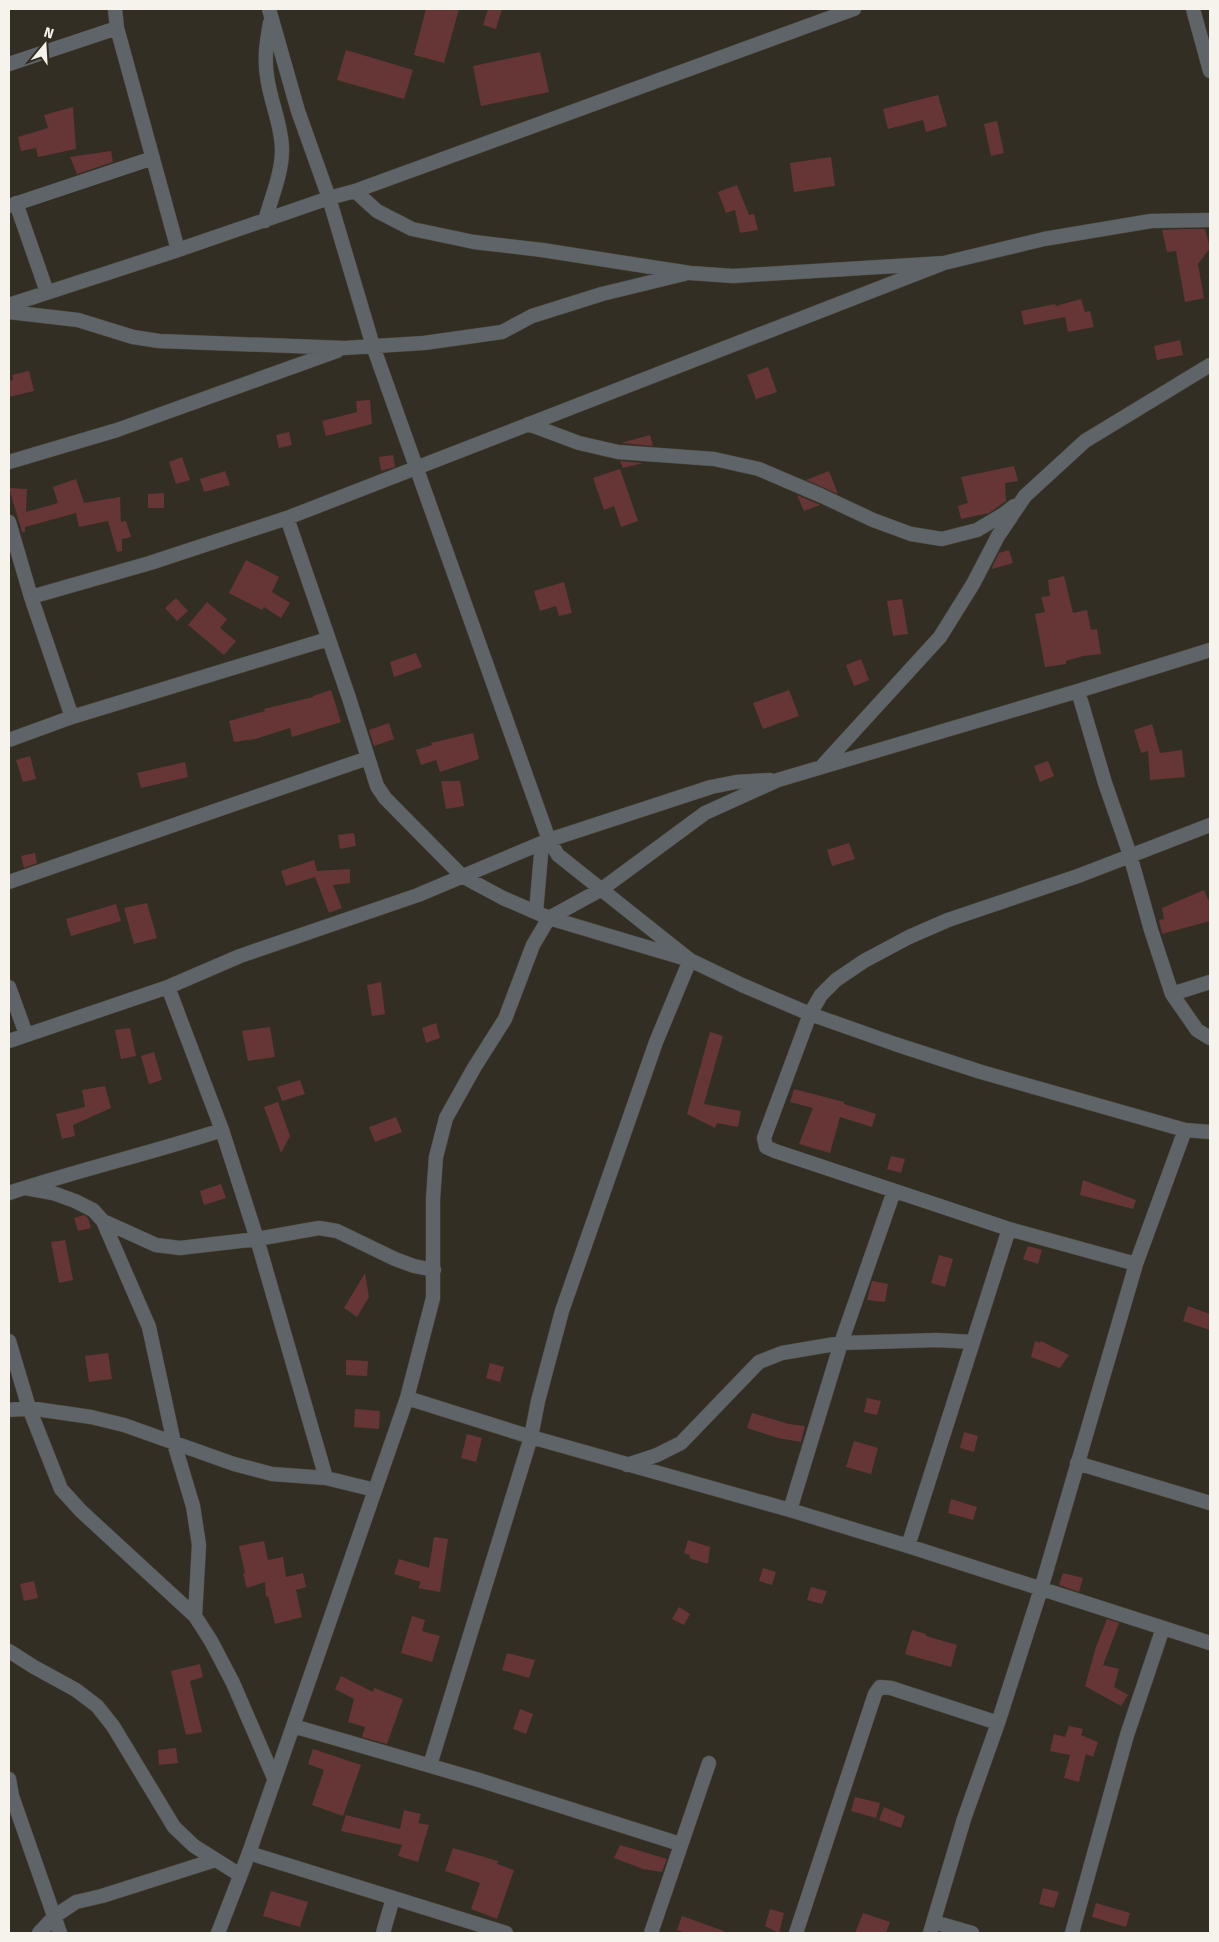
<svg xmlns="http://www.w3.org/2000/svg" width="1219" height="1942" font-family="'Fira Sans',sans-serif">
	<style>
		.building { fill: #653635 }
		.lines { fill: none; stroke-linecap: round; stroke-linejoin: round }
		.minor-casing { stroke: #4e4a3f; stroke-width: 15 }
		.tertiary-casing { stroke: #4e4a3f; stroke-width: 15 }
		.minor { stroke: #5f6469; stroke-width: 14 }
		.tertiary { stroke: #5f6469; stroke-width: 14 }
	</style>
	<rect width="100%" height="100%" fill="#332e23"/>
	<!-- building -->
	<path class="building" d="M426,9H459L444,63L414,55Z
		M488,9H502L496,29L483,25Z
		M346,50L413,70L404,99L337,80Z
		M540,52L549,92L481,106L473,66Z
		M938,95L947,126L926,132L923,120L888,129L883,109Z
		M73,107L76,149L38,157L36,148L21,151L18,137L48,128L44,115Z
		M997,121L1004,153L991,156L984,124Z
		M111,151L113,162L77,174L70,157Z
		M831,157L835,186L794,192L790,163Z
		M737,185L749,215L754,214L758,230L740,233L735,210L726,213L718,192Z
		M1182,229H1205L1210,248L1198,264L1204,298L1185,302L1176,251L1167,252L1162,230Z
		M1081,299L1085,312L1090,311L1094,327L1068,332L1065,317L1024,325L1021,311L1055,304L1056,306Z
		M1180,340L1183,355L1157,360L1154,346Z
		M768,367L777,392L756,399L747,375Z
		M29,371L34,391L9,397V381L13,380L12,375Z
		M370,400L372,424L326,436L322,421L357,412L356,401Z
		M289,432L292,445L279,448L276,435Z
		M650,435L653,446L621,443Z
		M393,455L395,467L381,471L379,457Z
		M182,457L190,480L176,484L169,462Z
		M620,461L643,463L623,468Z
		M1014,466L1018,481L1005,483L1006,501L989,513L961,519L958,506L968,503L961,477Z
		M620,469L638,521L621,527L614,506L604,510L593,478Z
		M225,471L230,485L204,492L200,479Z
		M829,471L838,494L806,480Z
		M76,479L84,503L120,497L121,522L126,521L131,537L122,539V551L117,552L108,521L79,527L76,513L25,527V532H22L9,488L27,489L26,512L58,503L53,487Z
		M164,493V508H148V494Z
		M797,495L818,504L820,505L804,511Z
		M1009,550L1013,563L992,569V567L999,553Z
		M246,560L279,577L272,592L290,603L281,618L264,607L262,610L229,593Z
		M1064,576L1073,613L1087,610L1091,630L1097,629L1101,654L1083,656L1066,661V664L1045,667L1035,614L1045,612L1041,597L1050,596L1048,580Z
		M564,582L572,613L559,616L556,606L540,611L534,591Z
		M176,598L188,611L177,621L165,608Z
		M902,599L908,634L893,636L887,601Z
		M207,602L227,619L220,628L236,641L224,655L188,625Z
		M416,653L422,667L394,677L390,662Z
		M861,659L869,680L854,686L846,665Z
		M331,690L341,722L292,737L290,728L255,739L234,742L229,721L265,711L264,709L313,697V696Z
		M789,690L799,716L763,729L753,703Z
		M389,723L394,739L374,746L369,730Z
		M1152,724L1160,753L1182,750L1185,777L1150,780L1148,751L1141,753L1134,730Z
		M473,733L479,759L440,772L436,760L421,765L416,750L432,745L431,743Z
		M30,756L36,779L23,782L16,760Z
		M1048,761L1054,776L1040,782L1034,766Z
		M185,762L188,777L141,788L137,773Z
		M441,781H460L464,806L446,809Z
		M354,833L356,846L340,849L338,835Z
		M849,843L855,859L832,866L827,850Z
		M35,853L37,863L24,868L21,856Z
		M314,860L317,871L350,869V883L333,885L342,908L329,913L315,877L286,886L281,871Z
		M1204,890L1210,904V921L1162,934L1159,920L1164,919L1162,908Z
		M147,903L157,938L134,944L124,908Z
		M116,904L121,921L71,936L66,919Z
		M381,982L385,1014L372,1016L367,985Z
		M436,1023L440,1038L426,1043L422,1028Z
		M270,1027L275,1057L248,1061L242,1031Z
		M130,1028L136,1056L121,1059L115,1030Z
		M710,1032L723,1036L704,1104L741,1111L738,1127L717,1123L715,1128L687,1114Z
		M154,1052L162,1080L149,1084L141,1056Z
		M300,1080L305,1094L282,1101L277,1087Z
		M105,1086L111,1108L73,1125L75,1136L62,1139L56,1114L85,1107L82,1090Z
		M794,1089L844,1102V1104L876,1114L872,1127L840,1117L830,1153L799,1144L813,1108L790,1102Z
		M278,1102L290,1136L281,1153L264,1107Z
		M396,1117L402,1132L375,1142L369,1127Z
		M891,1156L905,1159L901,1173L887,1169Z
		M1083,1180L1136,1200L1133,1209L1080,1195Z
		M221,1184L226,1198L204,1205L200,1191Z
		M84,1215L88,1218L91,1228L78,1231L74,1218Z
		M65,1240L73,1280L59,1283L51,1242Z
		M1028,1246L1042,1250L1038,1264L1023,1259Z
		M939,1255L953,1259L945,1287L931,1283Z
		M365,1273L369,1297L357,1317L344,1308Z
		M872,1281L888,1284L885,1302L867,1300Z
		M1188,1306L1210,1314V1330L1183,1321Z
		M1035,1341L1040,1343L1041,1341L1069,1355L1060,1368L1031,1357Z
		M108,1353L112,1379L89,1382L85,1356Z
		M346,1360L368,1361L367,1376L346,1375Z
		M490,1363L504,1367L500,1382L486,1378Z
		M867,1398L881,1401L877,1415L864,1412Z
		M355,1409L380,1411L379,1429L354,1427Z
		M752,1413L789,1424L805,1426L801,1442L778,1438L747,1428Z
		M964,1432L978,1436L974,1452L960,1448Z
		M467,1434L482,1438L476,1462L461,1458Z
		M854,1441L878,1448L871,1474L846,1467Z
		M951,1499L977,1507L973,1520L948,1513Z
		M434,1537L448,1539L440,1592L418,1588L421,1582L394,1574L399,1559L429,1568Z
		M688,1540L710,1547L708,1564L689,1558L690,1555L684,1553Z
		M264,1541L268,1560L283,1557L286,1577L303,1573L306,1587L296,1590L302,1617L275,1624L268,1596L266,1597L265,1582L247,1588L243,1574L245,1573L239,1546Z
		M763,1568L776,1572L772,1585L759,1581Z
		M1063,1573L1083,1578L1079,1592L1059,1585Z
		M34,1581L38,1598L24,1601L20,1584Z
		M811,1587L827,1591L822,1604L807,1600Z
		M679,1607L690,1614L684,1625L672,1619Z
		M412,1616L425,1620L422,1631L440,1636L432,1662L401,1653Z
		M1107,1619L1119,1623L1103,1665L1119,1669L1114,1687L1128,1695L1121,1706L1085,1686L1096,1647Z
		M912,1630L926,1634V1636L957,1645L951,1667L905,1654Z
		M507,1653L535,1660L529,1678L502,1670Z
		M200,1664L203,1677L190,1681L202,1732L186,1735L171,1671Z
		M341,1676L373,1692L374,1688L403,1699L387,1744L362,1737L365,1727L348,1722L354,1699L335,1689Z
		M520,1709L533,1714L526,1734L513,1729Z
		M1069,1726L1083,1729L1081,1735L1098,1742L1093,1757L1086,1754L1079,1782L1064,1778L1070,1755L1050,1751L1054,1734L1065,1737Z
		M176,1748L178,1763L159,1765L158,1750Z
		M313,1749L361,1765L343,1816L312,1805L324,1770L308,1764Z
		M855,1797L880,1803L876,1818L851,1811Z
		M884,1807L905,1816L901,1828L879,1820Z
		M404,1810L421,1814L418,1823L429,1825L418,1862L398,1856L402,1845L341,1831L346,1815L400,1829Z
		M620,1845L667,1859L662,1872L643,1869L614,1858Z
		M453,1848L498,1861L497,1864L514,1870L497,1919L471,1909L480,1883L445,1871Z
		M1043,1888L1059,1892L1054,1908L1039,1904Z
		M271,1891L308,1902L300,1927L263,1916Z
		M1096,1903L1130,1913L1126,1927L1092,1917Z
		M770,1909L784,1913L779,1933L765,1926Z
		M863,1913L890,1922L886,1933H855Z
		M682,1916L724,1931L723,1933H686L677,1930Z"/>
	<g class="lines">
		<defs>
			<path id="minor" d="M115,9L117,28L178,250
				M269,9L298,111L329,198L373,346L549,840L558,855L690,960L742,985L810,1014L895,1044L981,1072L1185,1130L1210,1132
				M1193,9L1210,71
				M9,64L117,28
				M355,191L377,211L412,229L474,242L542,250L690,273L733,276L944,263L1044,239L1151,221L1210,220
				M16,203L47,292
				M9,206L153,158
				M265,221C271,198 282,174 282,150C282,125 270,101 267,76C264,57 267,40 270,23
				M9,305L178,250L329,198L355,191L854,9
				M9,312L78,320L133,337L159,341L344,348L424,343L502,332L532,316L602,294L684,274
				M528,424L579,443L618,452L714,459L759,469L822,496L873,520L911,534L942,539L977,530L1004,514L1014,506
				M9,462L117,430L337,351
				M287,518L349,698L377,786L385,798L462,876L503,898L549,918L690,960L656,1042L562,1311L538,1401L531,1437L430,1765
				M9,522L31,597L72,717
				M31,597L150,563L287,518L944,263
				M1078,691L1105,783L1130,855L1151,930L1172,994L1197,1030L1210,1038
				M9,740L72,717L328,639
				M823,765L940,637L973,584L998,536L1025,496L1085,441L1210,365
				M9,882L368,758
				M536,912L542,843
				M9,987L26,1034
				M168,987L222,1130L257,1239L326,1478
				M1172,994L1210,982
				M9,1041L168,987L240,956L418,895L549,840L711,787L736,782L770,780
				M25,1188L53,1193L75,1201L93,1210L103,1221L156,1245L180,1248L257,1239L319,1228L337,1231L395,1259L414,1266L434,1270
				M9,1193C79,1170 151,1153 222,1130
				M103,1221L149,1327L174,1443L193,1506L199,1545L195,1616
				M1136,1264L1009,1229L775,1151L766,1147L764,1138L810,1014L821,995L836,980L864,961L909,937L948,920L1078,876L1210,825
				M9,1341L29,1408L61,1489L81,1511L195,1616L211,1641L233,1683L274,1778
				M407,1398L531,1437L790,1510L908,1546L1210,1643
				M9,1410L29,1408L91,1417L124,1425L234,1464L272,1474L326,1478L375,1490
				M1077,1463L1210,1503
				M627,1465L657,1455L681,1443L759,1362L782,1353L841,1343L937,1340L973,1342
				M790,1510L841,1343L894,1191
				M908,1546L1009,1229
				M9,1651L34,1667L76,1690L97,1706L113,1726L174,1827L194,1846L240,1875
				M293,1726L479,1780L680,1844
				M9,1779L12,1796L60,1933
				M249,1853L407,1398L433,1298V1199L436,1157L446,1118L474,1068L505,1019L533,945L549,918L602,889L705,813L778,780L1078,691L1210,650
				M934,1922L972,1933
				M39,1933L55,1916L76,1902L102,1896L215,1860
				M383,1933L393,1898
				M651,1933L709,1763
				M796,1933L875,1694L880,1687L891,1688L998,1723
				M930,1933L964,1819L998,1723L1041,1589L1136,1264L1185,1130
				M1072,1933L1127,1735L1163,1628"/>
			<path id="tertiary" d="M218,1933L249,1853L506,1933"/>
		</defs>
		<!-- minor casing -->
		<use href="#minor" class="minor-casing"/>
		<!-- tertiary casing -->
		<use href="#tertiary" class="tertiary-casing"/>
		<!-- minor -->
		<use href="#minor" class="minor"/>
		<!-- tertiary -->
		<use href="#tertiary" class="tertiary"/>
	</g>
	<!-- border -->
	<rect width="1219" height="1942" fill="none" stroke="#f6f3ec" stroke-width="20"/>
	<!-- north arrow -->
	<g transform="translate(45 45) rotate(18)" stroke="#332e23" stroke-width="4" paint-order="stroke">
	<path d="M0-4L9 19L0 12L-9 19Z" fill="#f6f3ec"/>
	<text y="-8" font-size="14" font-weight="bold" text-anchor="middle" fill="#f6f3ec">N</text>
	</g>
</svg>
